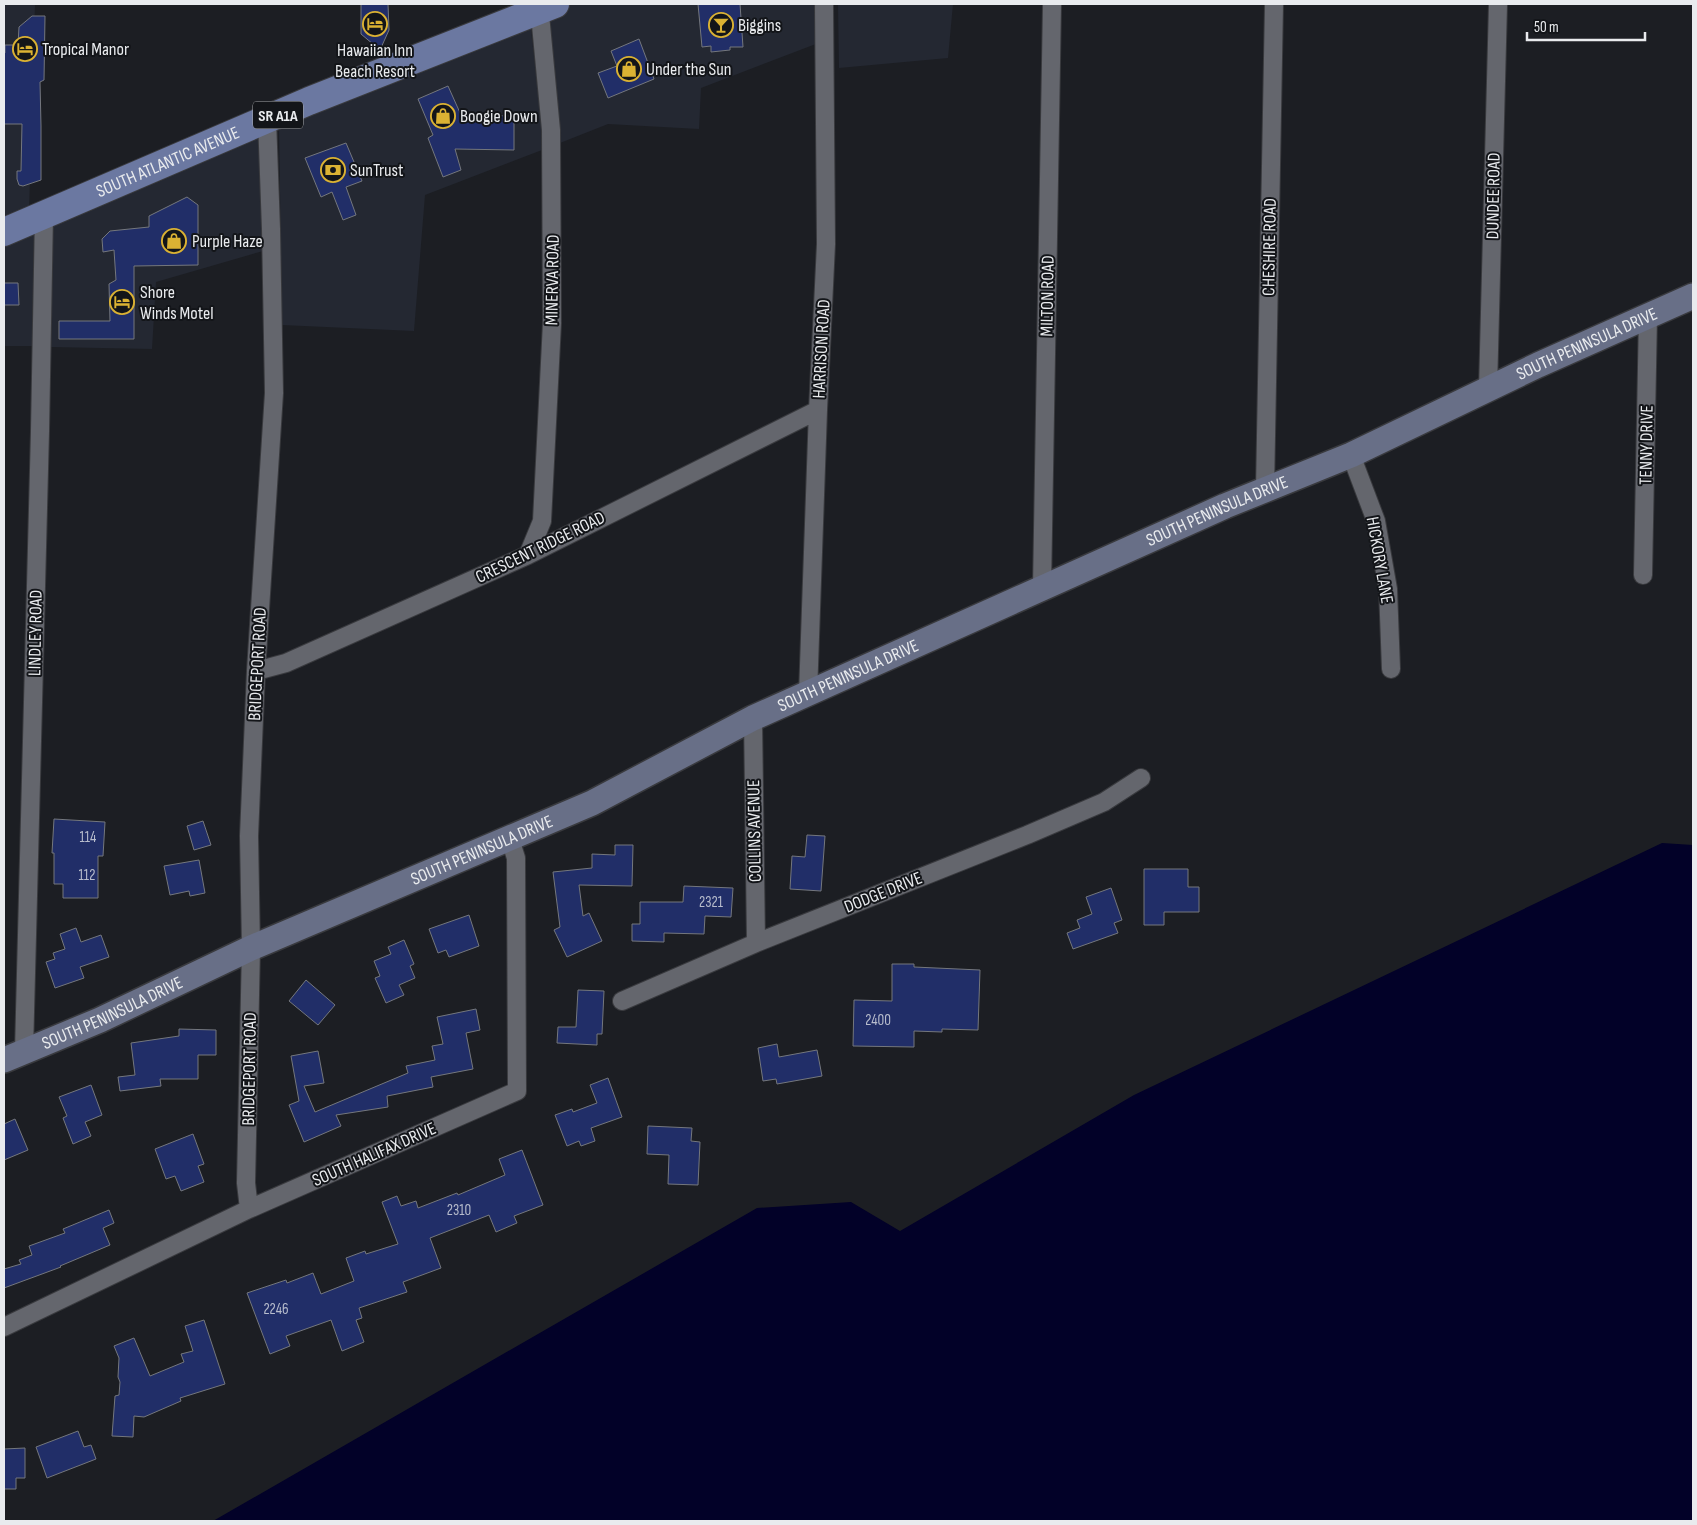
<svg xmlns="http://www.w3.org/2000/svg" width="1697" height="1525" font-family="'Sofia Sans Condensed',sans-serif">
	<style>
		.built { fill: #242832 }
		.water { fill: #020128 }
		.building { fill: #212e68; stroke: #74777d }
		.lines { fill: none; stroke-linecap: round; stroke-linejoin: round }
		.minor-casing { stroke: #393a3e; stroke-width: 20 }
		.secondary-casing { stroke: #393a3e; stroke-width: 28 }
		.primary-casing { stroke: #393a3e; stroke-width: 30 }
		.minor { stroke: #64666d; stroke-width: 18 }
		.secondary { stroke: #686f87; stroke-width: 25 }
		.primary { stroke: #6b78a1; stroke-width: 28 }
		.labels { text-anchor: middle; stroke-width: 4; stroke-linejoin: round; paint-order: stroke }
		.number-label { font-size: 15px; fill: #b7bccc }
		.shield { fill: #131519; stroke: #a9abae; stroke-width: 1 }
		.shield-label { font-size: 16px; font-weight: bold; fill: #e9ebee }
		.poi-label { font-size: 18px; fill: #e9ebee; stroke: #131519; text-anchor: start }
		.street-label { font-size: 18px; fill: #e9ebee; stroke: #131519 }
	</style>
	<rect width="100%" height="100%" fill="#1c1e23"/>
	<!-- built -->
	<path class="built" d="M4,4H35L29,212L4,223Z
		M572,4H820L821,42L701,88L699,129L608,124L560,143V130L547,13Z
		M838,4H953L948,58L839,68Z
		M530,20L542,130V150L425,195L414,331L282,325L279,124Z
		M261,132L263,251L156,282L152,349L51,347L53,220Z
		M34,228L32,346H4V241Z"/>
	<!-- water -->
	<path class="water" d="M1662,843L1693,845V1521H213L757,1208L851,1202L900,1231L1134,1095Z"/>
	<!-- building -->
	<path class="building" d="M361,4H388L389,30L380,50L361,34Z
		M698,4H740L743,47H730V50L711,52V46L702,47Z
		M32,16H45L44,80L40,82L41,126V180L23,186L19,185L17,179V171H21L22,124H4V53H5V45H18L19,27Z
		M639,39L654,79L608,98L598,73L617,66L611,51Z
		M448,86L461,115L514,116V150L455,149L461,170L443,177L428,138L433,135L418,99Z
		M346,143L362,181L346,187L356,215L343,220L332,192L321,197L305,158Z
		M187,197L198,205V265L134,266V339H59V321H110L109,284L116,280L114,250L103,252L102,239L110,231L149,227V216Z
		M4,283H18L19,305H4Z
		M54,819L105,822L103,856H98V898H63V884H54V853H52Z
		M203,821L211,845L194,850L187,826Z
		M807,835L825,836L821,891L790,889L792,856L805,857Z
		M615,845H633L632,886L579,885L583,916L589,913L602,941L567,957L554,930L560,927L553,872L592,868V854L615,855Z
		M199,860L205,893L190,896L189,891L170,895L164,866Z
		M1144,869H1188V887H1199V912H1164V925H1144Z
		M684,886L733,888L731,917L705,916L704,934L664,933V942L632,941V924H640V902H683Z
		M1111,888L1122,920L1114,923L1118,933L1073,949L1067,933L1080,928L1077,920L1092,914L1086,897Z
		M469,915L479,946L449,957L446,950L438,953L429,929Z
		M76,928L81,942L101,935L109,957L80,967L84,978L55,988L46,962L55,959L53,953L65,949L60,934Z
		M404,940L414,964L410,966L415,978L399,985L404,995L386,1003L375,978L380,976L374,961L391,954L388,947Z
		M892,964H914V967L980,970L978,1030L942,1029V1032L914,1031V1047L853,1046L854,1000L892,1001Z
		M306,980L335,1005L318,1025L289,1001Z
		M578,990L604,991L602,1034H597V1045L557,1043L558,1027H576Z
		M476,1009L480,1030L466,1033L473,1069L431,1077L433,1087L387,1096L388,1107L336,1115L341,1126L304,1142L289,1105L299,1101L291,1056L318,1051L324,1083L304,1086L315,1112L408,1073L406,1066L435,1060L432,1046L443,1044L437,1017Z
		M179,1029L216,1030V1055H198V1079H160L161,1086L120,1091L118,1077L135,1075L131,1043L179,1036Z
		M777,1044L779,1057L817,1050L822,1076L777,1084L776,1079L763,1081L758,1048Z
		M608,1078L622,1117L591,1128L595,1141L581,1146L579,1141L567,1146L555,1115L572,1109L573,1112L597,1103L590,1085Z
		M91,1085L102,1115L85,1122L91,1136L73,1144L63,1118L67,1116L59,1097Z
		M15,1119L28,1150L4,1160V1124Z
		M648,1126L692,1128L691,1141L700,1142L698,1185L668,1184L669,1155L647,1154Z
		M193,1134L204,1164L198,1166L204,1182L181,1191L175,1176L166,1179L155,1149Z
		M522,1150L543,1205L514,1216L517,1223L496,1232L489,1215L430,1238L441,1268L403,1282L407,1292L359,1308L362,1318L356,1320L364,1342L342,1351L331,1320L286,1336L290,1346L270,1354L247,1293L286,1280L287,1283L313,1273L321,1294L354,1281L346,1258L365,1251L366,1254L398,1244L382,1202L397,1196L401,1206L416,1201L418,1208L457,1193L458,1195L505,1175L499,1159Z
		M109,1210L114,1223L103,1228L110,1245L60,1266L61,1267L4,1288V1269L21,1264L19,1260L32,1255L29,1246L65,1233L63,1229Z
		M204,1320L225,1384L180,1398L181,1401L144,1417L134,1416L133,1437L112,1436L115,1396L119,1395L120,1382L118,1377L119,1358L114,1346L134,1338L150,1376L184,1362L181,1354L193,1351L185,1326Z
		M78,1431L84,1447L91,1445L96,1459L47,1478L36,1447Z
		M25,1448V1478H16V1489H4V1449Z"/>
	<g class="lines">
		<defs>
			<path id="minor" d="M1488,389L1498,4
				M1351,455L1376,521L1388,589L1391,669
				M1265,490L1274,4
				M528,555L542,521L552,323L551,130L539,4
				M1643,575L1648,315
				M1042,588L1052,4
				M256,671L286,663L528,555L818,410
				M808,694L818,410L826,244L824,4
				M753,718L756,943
				M622,1001L756,943L1027,835L1104,802L1141,778
				M24,1051L40,431L44,215
				M249,1209L246,1183L251,948L249,836L256,671L274,393L271,229L267,119
				M4,1327L249,1209L517,1091L516,858L510,839"/>
			<g id="secondary">
				<path id="s1" d="M4,1060L100,1020L251,948L592,803L753,718L1225,506L1351,455L1538,365L1693,296"/>
			</g>
			<g id="primary">
				<path id="s2" d="M4,232L309,101L555,4"/>
			</g>
		</defs>
		<!-- minor casing -->
		<use href="#minor" class="minor-casing"/>
		<!-- secondary casing -->
		<use href="#secondary" class="secondary-casing"/>
		<!-- primary casing -->
		<use href="#primary" class="primary-casing"/>
		<!-- minor -->
		<use href="#minor" class="minor"/>
		<!-- secondary -->
		<use href="#secondary" class="secondary"/>
		<!-- primary -->
		<use href="#primary" class="primary"/>
	</g>
	<!-- icons -->
	<defs>
		<symbol id="hotel-ring" viewBox="-11 -11 22 22"><circle r="9.5" fill="#131519" stroke="#dbb233" stroke-width="1.5"/><path d="M-6-4.5h1.5V1H6V5H4.5V3h-9V5H-6ZM-4 0a1.8 1.8 0 1 1 3.6 0ZM.5 0V-2.5h3Q6-2.5 6 0Z" fill="#dbb233"/></symbol>
		<symbol id="bar-ring" viewBox="-11 -11 22 22"><circle r="9.5" fill="#131519" stroke="#dbb233" stroke-width="1.5"/><path d="M-6-5H6L.8 .8V4.5H3.5V6h-7V4.5H-.8V.8Z" fill="#dbb233"/></symbol>
		<symbol id="shop-ring" viewBox="-11 -11 22 22"><circle r="9.5" fill="#131519" stroke="#dbb233" stroke-width="1.5"/><path d="M-5-2.5h2.3a2.7 3.5 0 0 1 5.4 0H5L5.5 6h-11ZM-1.5-2.5h3a1.5 2.3 0 0 0-3 0Z" fill="#dbb233"/></symbol>
		<symbol id="bank-ring" viewBox="-11 -11 22 22"><circle r="9.5" fill="#131519" stroke="#dbb233" stroke-width="1.5"/><path d="M-6-4H6V4H-6ZM0-2.3a2.3 2.3 0 1 0 0 4.6a2.3 2.3 0 1 0 0-4.6Z" fill="#dbb233"/></symbol>
	</defs>
	<g fill-rule="evenodd">
		<use href="#hotel-ring" x="361" y="10" width="28" height="28"/>
		<use href="#bar-ring" x="707" y="11" width="28" height="28"/>
		<use href="#hotel-ring" x="11" y="35" width="28" height="28"/>
		<use href="#shop-ring" x="615" y="55" width="28" height="28"/>
		<use href="#shop-ring" x="429" y="102" width="28" height="28"/>
		<use href="#bank-ring" x="319" y="156" width="28" height="28"/>
		<use href="#shop-ring" x="160" y="227" width="28" height="28"/>
		<use href="#hotel-ring" x="108" y="288" width="28" height="28"/>
	</g>
	<g class="labels">
		<!-- number labels -->
		<g class="number-label">
			<text x="88" y="842">114</text>
			<text x="87" y="880">112</text>
			<text x="711" y="907">2321</text>
			<text x="878" y="1025">2400</text>
			<text x="459" y="1215">2310</text>
			<text x="276" y="1314">2246</text>
		</g>
		<!-- shield labels -->
		<rect class="shield" x="253" y="101.5" width="50" height="27" rx="4"/>
		<g class="shield-label">
			<text x="278" y="121">SR A1A</text>
		</g>
		<!-- poi labels -->
		<g class="poi-label">
			<text x="738" y="31">Biggins</text>
			<text x="42" y="55">Tropical Manor</text>
			<text x="375" y="56" text-anchor="middle">Hawaiian Inn<tspan x="375" dy="21">Beach Resort</tspan></text>
			<text x="646" y="75">Under the Sun</text>
			<text x="460" y="122">Boogie Down</text>
			<text x="350" y="176">SunTrust</text>
			<text x="192" y="247">Purple Haze</text>
			<text x="140" y="298">Shore<tspan x="140" dy="21">Winds Motel</tspan></text>
		</g>
		<!-- street labels -->
		<g class="street-label">
			<text dy="6" stroke="none"><textPath href="#s2" startOffset="178">SOUTH ATLANTIC AVENUE</textPath></text>
			<text transform="translate(1493 196) rotate(-89)" y="6">DUNDEE ROAD</text>
			<text transform="translate(1269 247) rotate(-89)" y="6">CHESHIRE ROAD</text>
			<text transform="translate(552 280) rotate(-89)" y="6">MINERVA ROAD</text>
			<text transform="translate(1047 296) rotate(-89)" y="6">MILTON ROAD</text>
			<text dy="6" stroke="none"><textPath href="#s1" startOffset="1738">SOUTH PENINSULA DRIVE</textPath></text>
			<text transform="translate(821 349) rotate(-87)" y="6">HARRISON ROAD</text>
			<text transform="translate(1646 445) rotate(-89)" y="6">TENNY DRIVE</text>
			<text dy="6" stroke="none"><textPath href="#s1" startOffset="1332">SOUTH PENINSULA DRIVE</textPath></text>
			<text transform="translate(540 547) rotate(-26)" y="6">CRESCENT RIDGE ROAD</text>
			<text transform="translate(1380 560) rotate(80)" y="6">HICKORY LANE</text>
			<text transform="translate(35 633) rotate(-89)" y="6">LINDLEY ROAD</text>
			<text transform="translate(257 664) rotate(-87)" y="6">BRIDGEPORT ROAD</text>
			<text dy="6" stroke="none"><textPath href="#s1" startOffset="928">SOUTH PENINSULA DRIVE</textPath></text>
			<text transform="translate(754 831) rotate(-91)" y="6">COLLINS AVENUE</text>
			<text dy="6" stroke="none"><textPath href="#s1" startOffset="522">SOUTH PENINSULA DRIVE</textPath></text>
			<text transform="translate(883 892) rotate(-22)" y="6">DODGE DRIVE</text>
			<text dy="6" stroke="none"><textPath href="#s1" startOffset="118">SOUTH PENINSULA DRIVE</textPath></text>
			<text transform="translate(249 1069) rotate(-89)" y="6">BRIDGEPORT ROAD</text>
			<text transform="translate(374 1154) rotate(-24)" y="6">SOUTH HALIFAX DRIVE</text>
		</g>
	</g>
	<!-- border -->
	<rect width="1697" height="1525" fill="none" stroke="#e9ebee" stroke-width="10"/>
	<!-- scale -->
	<path d="M1527 32v8h118v-8" fill="none" stroke="#e9ebee" stroke-width="2.5"/>
	<text x="1534" y="32" font-size="15" fill="#e9ebee" stroke="#131519" stroke-width="4" paint-order="stroke">50 m</text>
</svg>
